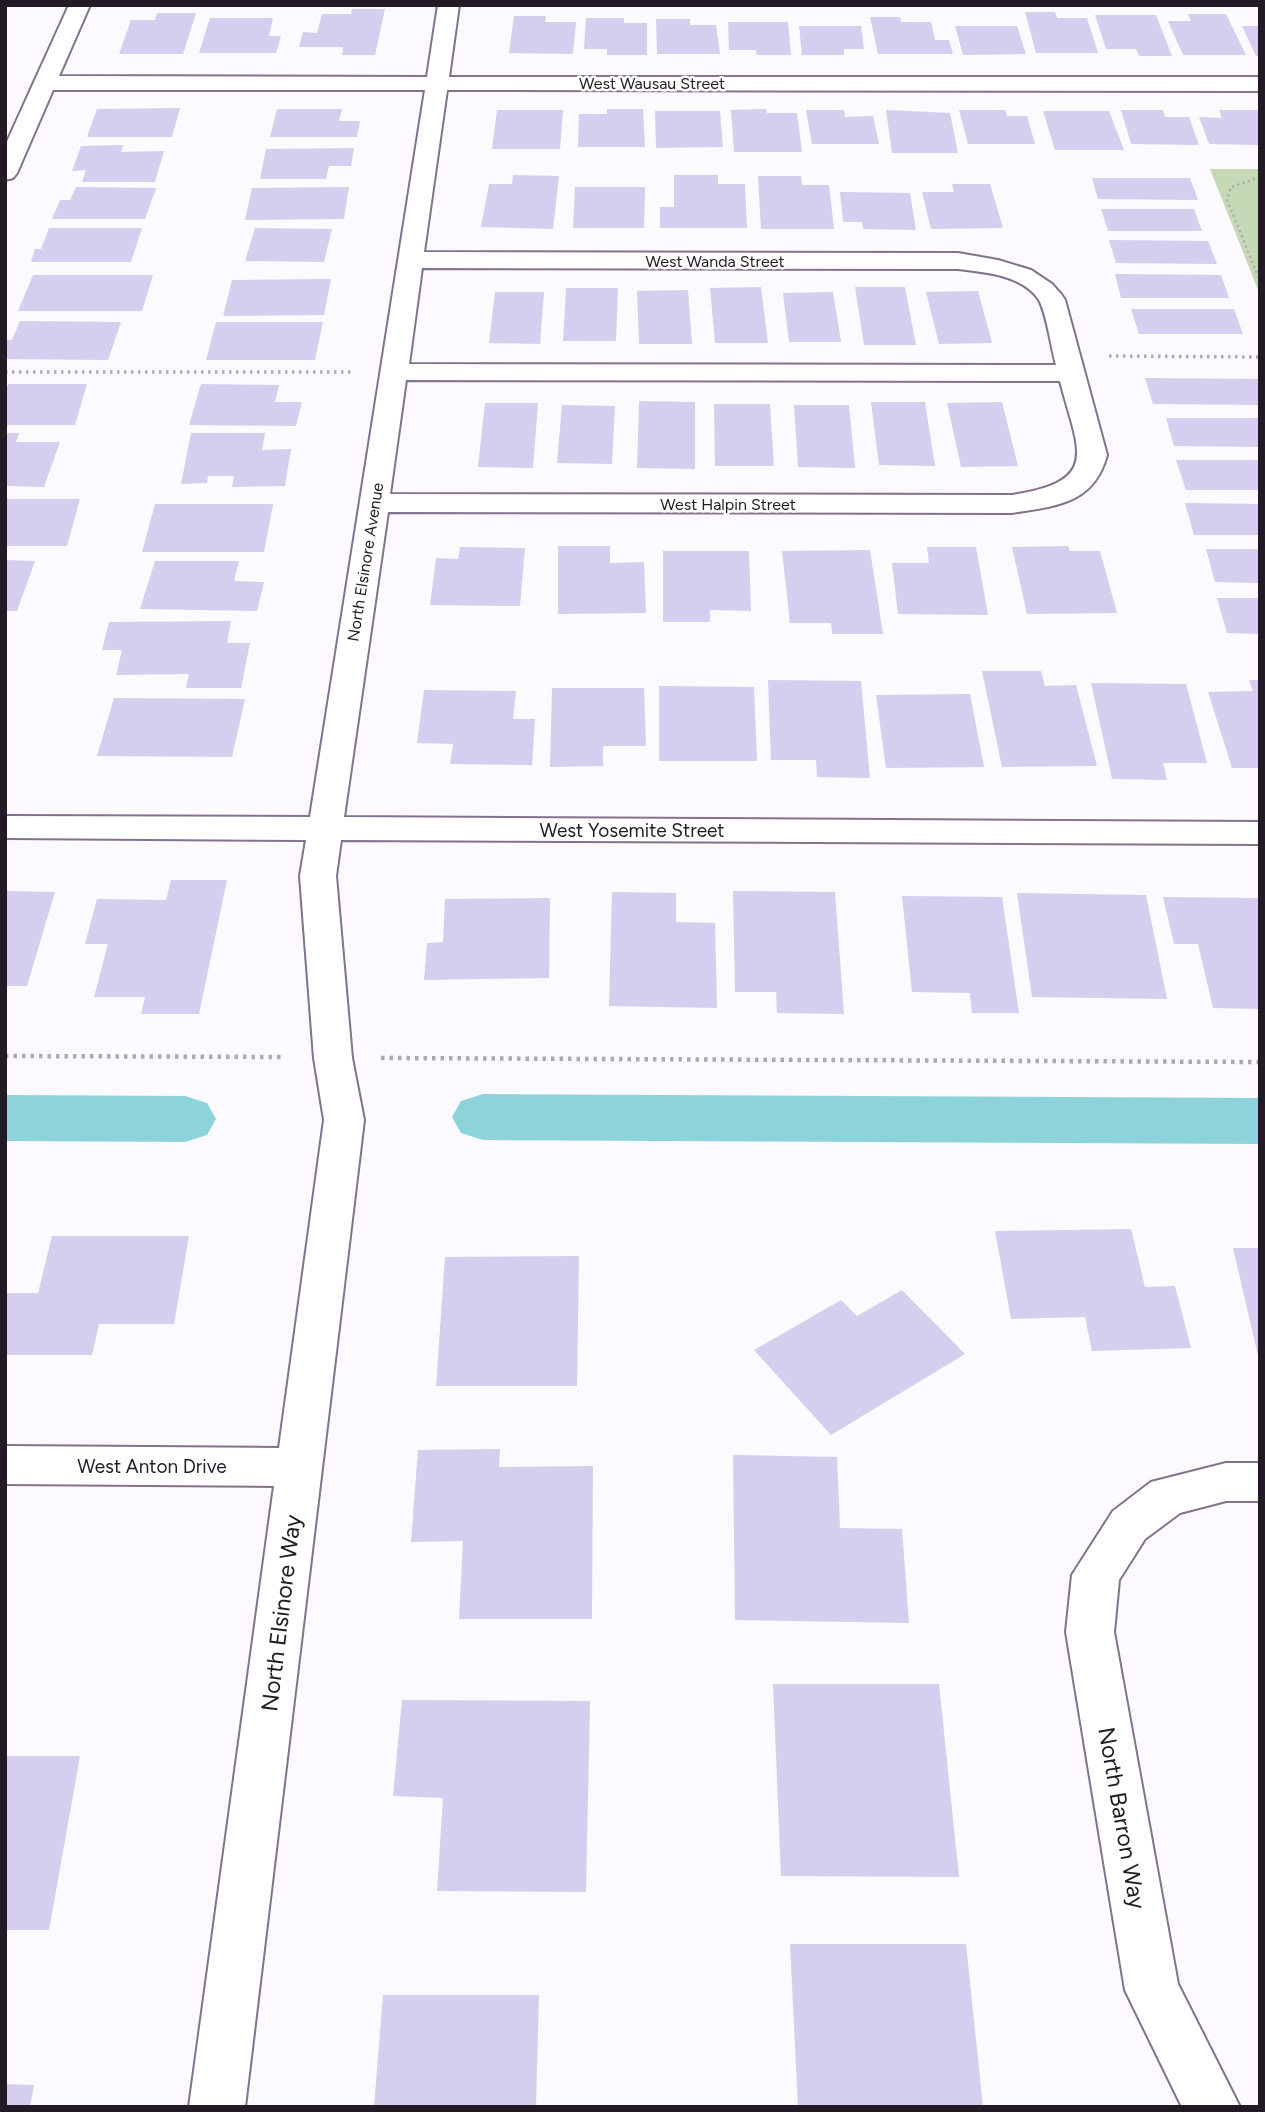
<svg xmlns="http://www.w3.org/2000/svg" width="1265" height="2112" font-family="Figtree,sans-serif">
	<style>
		.green { fill: #c5d9b7 }
		.lines { fill: none; stroke-linecap: round; stroke-linejoin: round }
		.canal { fill: #8dd3db; fill-rule: evenodd }
		.building { fill: #d5ceef }
		.minor-casing { stroke: #83728d; stroke-width: 4 }
		.path-far2 { stroke: #ada9b1; stroke-width: 2.5; stroke-dasharray: 2 3.5; stroke-linecap: butt }
		.path-far1 { stroke: #ada9b1; stroke-width: 3.5; stroke-dasharray: 2.5 4.5; stroke-linecap: butt }
		.path { stroke: #ada9b1; stroke-width: 4.5; stroke-dasharray: 3.5 5; stroke-linecap: butt }
		.minor { fill: #fff; fill-rule: evenodd }
		.labels { text-anchor: middle; stroke-width: 5; stroke-linejoin: round; paint-order: stroke }
		.far-street-label { font-size: 16px; fill: #221b26; stroke: #fff }
		.street-label { font-size: 19px; fill: #221b26; stroke: #fff }
		.near-street-label { font-size: 23px; fill: #221b26; stroke: #fff }
	</style>
	<rect width="100%" height="100%" fill="#fcf9ff"/>
	<!-- green -->
	<path class="green" d="M1210,169H1260V295Z"/>
	<g class="lines">
		<!-- canal -->
		<path class="canal" d="M483,1094L1260,1098V1144L483,1140L461,1133L452,1117L461,1101Z
			M5,1095L185,1096L207,1103L216,1119L207,1135L185,1142L5,1141Z"/>
	</g>
	<!-- building -->
	<path class="building" d="M352,9H385L375,55H342L343,47H299L303,32L317,33L322,14H351Z
		M1025,12H1055L1057,18H1087L1098,53H1036Z
		M157,13H196L183,54H119L131,20H155Z
		M1188,14H1226L1246,55H1183L1168,21H1191Z
		M1095,15H1156L1172,56H1139L1136,49H1106Z
		M514,16H546L545,22H576L573,54L509,53Z
		M870,17H900L901,22H931L935,40H949L953,54H878Z
		M210,18H273L269,36H281L276,53H199Z
		M586,18H624V23H647V55H607V49H584Z
		M656,19H690V25H716L720,54H657Z
		M728,22H788L791,55H757L756,50H729Z
		M799,26H861L864,49H844V55H802Z
		M955,26H1017L1026,54L963,55Z
		M1242,26H1260V56H1256Z
		M180,108L172,137H87L97,109Z
		M277,109H342L339,121H360L357,137H270Z
		M607,109H643L645,147H578L579,114H607Z
		M766,109L767,113H797L802,152H734L731,110Z
		M497,110H563L560,149H492Z
		M806,110H844L845,117L873,116L879,144H812Z
		M886,110L950,113L958,153H892Z
		M959,110H1005L1007,116H1027L1035,144H968Z
		M1121,110H1163L1165,117H1189L1199,145L1131,144Z
		M1219,110H1260V145L1209,144L1199,117L1222,118Z
		M655,111H720L723,147L656,148Z
		M1043,111H1109L1124,150H1055Z
		M123,145L121,152L164,151L155,182H82L86,170L72,171L81,146Z
		M354,148L351,166H329L326,179H260L266,149Z
		M513,175L559,176L553,229L481,227L489,184H512Z
		M674,175H718V184H745L747,228H660V207H674Z
		M758,176H801L802,185H829L834,229H761Z
		M1092,178H1190L1198,200L1098,199Z
		M952,184H990L1003,228L931,229L922,192H954Z
		M76,187L156,188L145,219H52L60,200H70Z
		M349,187L344,219L245,220L252,188Z
		M575,187H645L644,228H573Z
		M840,192L910,193L916,230L863,229L862,222H843Z
		M1101,209H1194L1202,231H1108Z
		M49,228H142L131,262H31L35,249H41Z
		M255,228L332,229L324,262L245,261Z
		M1109,240L1208,241L1217,264L1116,263Z
		M1115,274L1221,275L1229,298H1121Z
		M33,275H153L142,311H18Z
		M331,279L324,315L223,316L232,280Z
		M761,287L768,343H715L710,288Z
		M855,287H905L916,345H864Z
		M566,288H618L616,341H563Z
		M688,290L692,344H639L637,291Z
		M978,291L992,343L939,344L926,292Z
		M495,292H544L540,344L489,343Z
		M833,292L841,342H789L783,293Z
		M1131,309H1234L1243,334H1139Z
		M20,321L121,322L108,360L5,359V340H12Z
		M216,322H323L315,360H206Z
		M1145,378L1259,379L1260,405L1153,404Z
		M8,384H87L75,425H5V393Z
		M201,384L279,385L275,402H302L296,426L189,425Z
		M639,401L695,402V469L637,468Z
		M871,402H925L935,466L879,465Z
		M1002,402L1018,466L961,467L947,403Z
		M485,403H538L533,468L478,467Z
		M714,404H770L774,466H715Z
		M562,405L615,406L612,464L557,463Z
		M794,405H849L855,468L798,467Z
		M1166,418H1260V447L1174,446Z
		M5,433H19L16,442H60L44,487L5,486Z
		M191,433H265L262,450L291,449L285,486L232,487L234,476H208L207,483L181,484Z
		M1176,460H1260V490H1186Z
		M5,499H80L67,546H5Z
		M1185,503L1260,504V535H1194Z
		M155,504H273L264,552H142Z
		M558,546H610V563L644,562L646,613L558,614Z
		M1068,546L1070,551H1100L1117,613L1027,614L1012,547Z
		M460,547L525,548L520,606L430,605L436,558L458,559Z
		M927,547H976L988,615L898,614L892,563H929Z
		M1206,549H1260V583L1215,582Z
		M870,550L883,634H832L831,623H790L782,551Z
		M663,551H749L751,611L710,610V622H663Z
		M5,560L35,561L17,611H5Z
		M155,561H239L234,581L264,582L257,611L140,609Z
		M1217,598H1260V634L1227,633Z
		M231,621L227,643H250L241,688H186L189,674L116,675L122,650H102L109,622Z
		M982,671H1041L1045,686L1076,685L1097,766L1002,767Z
		M768,680L861,681L870,778L817,777L816,760H771Z
		M1249,680H1260V768H1232L1208,692L1253,691Z
		M1091,683L1186,684L1207,763H1163L1167,780L1112,779Z
		M659,686L754,687L757,761H659Z
		M552,688H644L646,746H603V766L550,767Z
		M424,690L516,691L513,719H535L532,765L450,764L453,744L417,743Z
		M970,694L984,767L886,768L876,695Z
		M114,698L245,699L232,757L97,756Z
		M171,880H227L199,1014H141L145,997H94L108,944H85L97,899L166,900Z
		M5,891L55,892L27,986H5Z
		M733,891L835,892L844,1014L777,1013L776,992H735Z
		M612,892L676,893V922L715,923L717,1008L609,1006Z
		M1017,893L1146,895L1167,999L1032,997Z
		M902,896L1002,897L1019,1013H972L970,993L912,992Z
		M1163,897L1260,898V1009L1213,1008L1198,944H1174Z
		M550,898L549,978L424,980L427,943L443,942L445,899Z
		M1131,1229L1145,1287L1175,1286L1191,1348L1092,1351L1085,1317L1011,1319L995,1231Z
		M52,1236H189L174,1324H99L92,1355H5L6,1293H38Z
		M1233,1248H1260V1360H1259Z
		M579,1256L577,1386H436L445,1257Z
		M902,1290L965,1354L831,1435L754,1350L841,1300L857,1316Z
		M500,1449L499,1467L593,1466L592,1619H459L463,1541L411,1542L418,1450Z
		M733,1455L837,1457L840,1528L902,1529L909,1623L735,1620Z
		M773,1684H939L959,1877L781,1876Z
		M402,1700L590,1701L586,1892L437,1891L443,1798L393,1796Z
		M5,1756H80L49,1930H5Z
		M790,1944H966L983,2107H798Z
		M383,1995H539L536,2107H374Z
		M5,2084L34,2085L30,2107H5Z"/>
	<g class="lines">
		<defs>
			<path id="minor" d="M69,5H90L59,76L427,77L438,5H459L449,77H1260V91L447,90L424,252L958,253L998,260L1031,270L1052,284L1061,294L1065,300L1107,455C1094,504 1056,506 1012,513L388,512L344,817L1260,822V844L341,840L336,876L352,1058L364,1120L245,2107H189L274,1486L5,1484V1446L279,1448L324,1120L314,1058L300,876L306,840L5,838V816L310,817L425,90H53L17,173L13,178L5,180V146ZM422,268L958,269C984,272 1023,275 1039,300C1047,315 1051,347 1056,365L409,364ZM406,380L1060,381C1078,451 1102,481 1012,495L390,494Z
				M1226,1463H1260V1501H1226L1180,1513L1145,1539L1119,1580L1114,1632L1178,1984L1240,2107H1182L1125,1990L1066,1632L1072,1575L1113,1511L1151,1482Z"/>
		</defs>
		<!-- minor casing -->
		<use href="#minor" class="minor-casing"/>
		<!-- path-far2 -->
		<path class="path-far2" d="M1260,177L1231,187L1227,200L1260,281"/>
		<!-- path-far1 -->
		<path class="path-far1" d="M1109,356L1260,357
			M5,372H351"/>
		<!-- path -->
		<path class="path" d="M5,1056L284,1057
			M381,1058L1260,1062"/>
		<!-- minor -->
		<use href="#minor" class="minor"/>
	</g>
	<g class="labels">
		<!-- far-street labels -->
		<g class="far-street-label">
			<text x="652" y="89">West Wausau Street</text>
			<text x="715" y="267">West Wanda Street</text>
			<text x="728" y="510">West Halpin Street</text>
			<text transform="translate(365 562) rotate(-81)" y="6">North Elsinore Avenue</text>
		</g>
		<!-- street labels -->
		<g class="street-label">
			<text x="632" y="837">West Yosemite Street</text>
			<text x="152" y="1473">West Anton Drive</text>
		</g>
		<!-- near-street labels -->
		<g class="near-street-label">
			<text transform="translate(281 1613) rotate(-83)" y="8">North Elsinore Way</text>
			<text transform="translate(1122 1818) rotate(80)" y="8">North Barron Way</text>
		</g>
	</g>
	<!-- border -->
	<rect width="1265" height="2112" fill="none" stroke="#221b26" stroke-width="14"/>
</svg>
